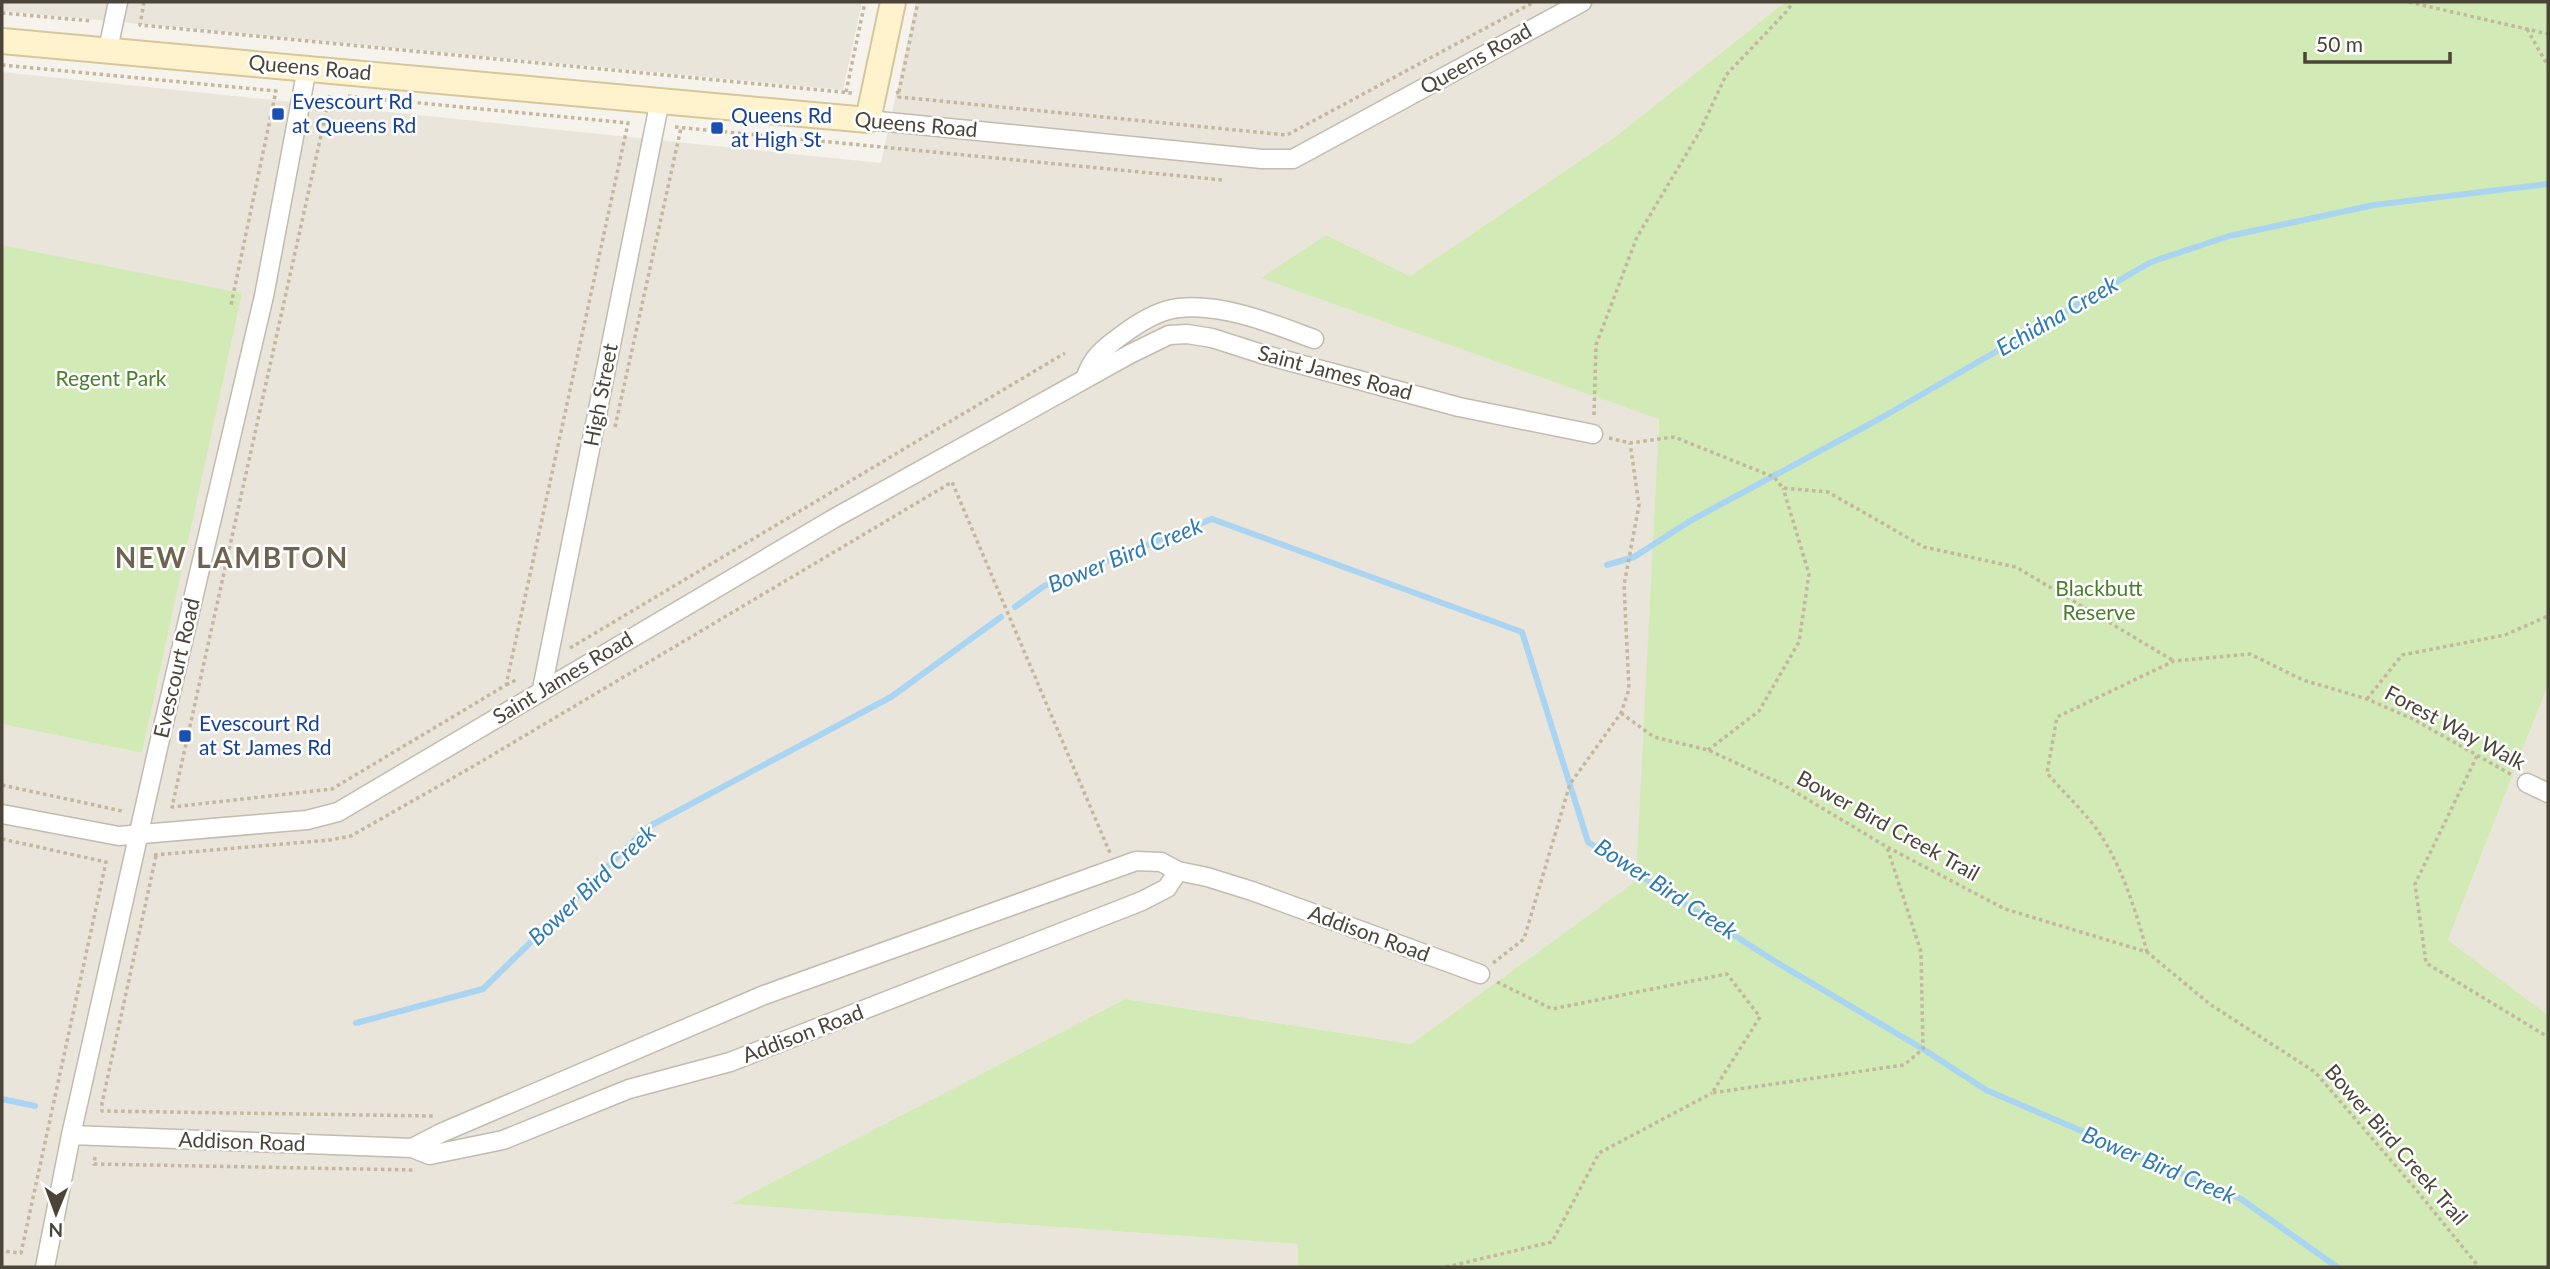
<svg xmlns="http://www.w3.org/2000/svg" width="2550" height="1269" font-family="Lato,sans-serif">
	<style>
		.residential { fill: #eae5da }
		.green { fill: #d2eab5 }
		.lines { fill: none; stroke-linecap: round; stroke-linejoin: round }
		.stream { stroke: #a9d4f2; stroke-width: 6 }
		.street-casing { stroke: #c2bbae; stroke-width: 21 }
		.secondary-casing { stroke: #d6c79b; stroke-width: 28 }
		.path { stroke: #c4b79f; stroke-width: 3.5; stroke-dasharray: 3.5 3.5; stroke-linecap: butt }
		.street { stroke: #fff; stroke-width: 18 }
		.secondary { stroke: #fff3cd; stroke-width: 24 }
		.transit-dot { fill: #1a4fb4; stroke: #fff; stroke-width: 2.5 }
		.labels { text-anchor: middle; stroke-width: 5; stroke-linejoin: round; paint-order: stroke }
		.street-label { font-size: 21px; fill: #4b4439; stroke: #fff }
		.transit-label { font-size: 21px; fill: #164399; stroke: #fff; text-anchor: start }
		.park-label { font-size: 21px; fill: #4a7f2a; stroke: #fff }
		.water-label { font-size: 23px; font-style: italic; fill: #2e7ab2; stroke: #fff }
		.district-label { font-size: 28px; font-weight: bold; letter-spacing: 2px; fill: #6e6250; stroke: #fff }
	</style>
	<rect width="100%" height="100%" fill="#f6f3ec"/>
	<!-- residential -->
	<path class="residential" d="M2,2H862L843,90L2,11Z
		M916,2H1785L1615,137L1410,276L1326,235L1262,278L1659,418L1637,881L1411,1044L1125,999L732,1204L1299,1244L1298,1267H2V724L142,753L241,293L2,245V72L881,163Z
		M2548,685V1015L2448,940Z"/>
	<!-- green -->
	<path class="green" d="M1785,2H2548V685L2448,940L2548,1015V1267H1298V1244L731,1204L1125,999L1411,1044L1636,881L1659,419L1261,278L1326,235L1410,276L1615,137Z
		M2,245L242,293L142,753L2,724Z"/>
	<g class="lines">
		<!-- stream -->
		<path class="stream" d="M1607,565L1634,557L1690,521L1881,418L2151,262L2229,236L2374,205L2548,184
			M1015,607L1044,586L1212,519L1522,632L1588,842L1776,962L1923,1049L1986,1090L2241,1199L2337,1267
			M356,1023L483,989L648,827L891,697L1001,617
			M2,1099L35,1106"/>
		<defs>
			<path id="street" d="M108,49L118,2
				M868,120L1262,159H1293L1582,2
				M1085,379C1092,357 1104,348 1122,335C1138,323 1158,310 1179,308C1223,303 1273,324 1314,339
				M542,689L660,100
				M2527,783L2548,793
				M2,814L119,836L307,820L338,812L833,519L1130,354L1169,335L1187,334L1212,338L1262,354L1459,407L1593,434
				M71,1135L412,1148L430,1155L503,1140L629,1089L730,1062L1142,901L1167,888L1178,871
				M412,1148L441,1133L764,995L1136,861L1161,862L1178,871L1207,877L1252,891L1480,974
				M45,1267L71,1135L158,748L264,296L307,68"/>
			<path id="secondary" d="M2,41L868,120L893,2"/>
		</defs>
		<!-- street casing -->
		<use href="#street" class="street-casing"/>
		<!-- secondary casing -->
		<use href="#secondary" class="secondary-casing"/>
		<!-- path -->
		<path class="path" d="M144,2L140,25L852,93
			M2409,2L2548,34
			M2,13L92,21
			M2527,29L2548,66
			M2,65L276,91L231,305
			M846,92L865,2
			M899,92L918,2
			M896,93L899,92V97L1287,135L1534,2
			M330,95L172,807L332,789L506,685L628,123L347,96
			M675,127L1223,180
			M1594,415L1596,345L1637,237L1700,131L1726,75L1787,11L1793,2
			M615,427L681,128
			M1609,438L1630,443L1674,437L1774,477L1783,488L1828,492L1924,547L2016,567L2174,661
			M570,648L1065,353
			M506,685L518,679
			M2367,699L2402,655L2505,635L2548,616
			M1621,713L1654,737L1708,750L1782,784L1887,847L2005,909L2147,952L2211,1005L2315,1072L2413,1186L2479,1267
			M1708,750L1759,711L1799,642L1809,574L1783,488
			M2477,756L2415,884L2426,963L2548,1037
			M2,785L122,811
			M2,839L106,862L21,1253L2,1251
			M154,855L330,840L351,836L472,767L952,482L1110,853
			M156,856L102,1103V1111L433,1116
			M2147,952C2136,911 2122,866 2098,831C2083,810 2063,792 2047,773L2057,717L2174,661L2250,654L2303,680L2367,699L2413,719L2512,775
			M1493,963L1524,939L1570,784L1621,713L1629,689L1624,585L1639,505L1630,443
			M1497,982L1552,1009L1727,974L1760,1017L1712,1093L1904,1065L1923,1049L1921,952L1887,847
			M95,1157L94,1164L415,1170
			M1446,1267L1552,1242L1599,1153L1712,1093"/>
		<!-- street -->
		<use href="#street" class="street"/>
		<!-- secondary -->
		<use href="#secondary" class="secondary"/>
	</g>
	<!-- markers -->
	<g class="transit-dot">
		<rect x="271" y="107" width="14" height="14" rx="3.5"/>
		<rect x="710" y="121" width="14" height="14" rx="3.5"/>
		<rect x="178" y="729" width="14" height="14" rx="3.5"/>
	</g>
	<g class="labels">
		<!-- street labels -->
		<g class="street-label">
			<text transform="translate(1476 59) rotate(-29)" y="7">Queens Road</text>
			<text transform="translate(310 68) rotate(5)" y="7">Queens Road</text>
			<text transform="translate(916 125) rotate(5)" y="7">Queens Road</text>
			<text transform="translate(1335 373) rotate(15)" y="7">Saint James Road</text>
			<text transform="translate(601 395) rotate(-79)" y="7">High Street</text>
			<text transform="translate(177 668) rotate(-77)" y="7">Evescourt Road</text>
			<text transform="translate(563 678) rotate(-31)" y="7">Saint James Road</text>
			<text transform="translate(2455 728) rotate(28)" y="7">Forest Way Walk</text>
			<text transform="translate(1888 826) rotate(29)" y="7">Bower Bird Creek Trail</text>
			<text transform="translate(1369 934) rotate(20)" y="7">Addison Road</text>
			<text transform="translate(803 1034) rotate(-21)" y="7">Addison Road</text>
			<text transform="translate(242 1142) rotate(2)" y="7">Addison Road</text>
			<text transform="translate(2396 1145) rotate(49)" y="7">Bower Bird Creek Trail</text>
		</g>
		<!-- transit labels -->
		<g class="transit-label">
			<text x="292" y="109">Evescourt Rd<tspan x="292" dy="24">at Queens Rd</tspan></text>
			<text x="731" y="123">Queens Rd<tspan x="731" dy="24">at High St</tspan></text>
			<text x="199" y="731">Evescourt Rd<tspan x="199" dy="24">at St James Rd</tspan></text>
		</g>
		<!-- park labels -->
		<g class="park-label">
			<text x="111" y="386">Regent Park</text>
			<text x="2099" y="596">Blackbutt<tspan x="2099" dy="24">Reserve</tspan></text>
		</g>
		<!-- water labels -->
		<g class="water-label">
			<text transform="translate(2057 316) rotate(-30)" y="8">Echidna Creek</text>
			<text transform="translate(1125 555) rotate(-22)" y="8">Bower Bird Creek</text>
			<text transform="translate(592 885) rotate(-43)" y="8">Bower Bird Creek</text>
			<text transform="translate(1666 889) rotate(33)" y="8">Bower Bird Creek</text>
			<text transform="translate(2159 1165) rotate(23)" y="8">Bower Bird Creek</text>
		</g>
		<!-- district labels -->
		<g class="district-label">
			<text x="232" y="568">NEW LAMBTON</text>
		</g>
	</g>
	<!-- border -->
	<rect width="2550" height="1269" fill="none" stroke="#4b4439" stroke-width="7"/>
	<!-- north arrow -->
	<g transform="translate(56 1213) rotate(181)" stroke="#ffffff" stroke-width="5" paint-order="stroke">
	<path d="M0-5L12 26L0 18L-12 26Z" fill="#4b4439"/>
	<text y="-10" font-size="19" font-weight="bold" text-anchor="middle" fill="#4b4439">N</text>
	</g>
	<!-- scale -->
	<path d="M2305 52v10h145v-10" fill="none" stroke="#4b4439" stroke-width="3.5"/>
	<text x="2316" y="52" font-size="21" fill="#4b4439" stroke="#ffffff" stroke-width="5" paint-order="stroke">50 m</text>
</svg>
